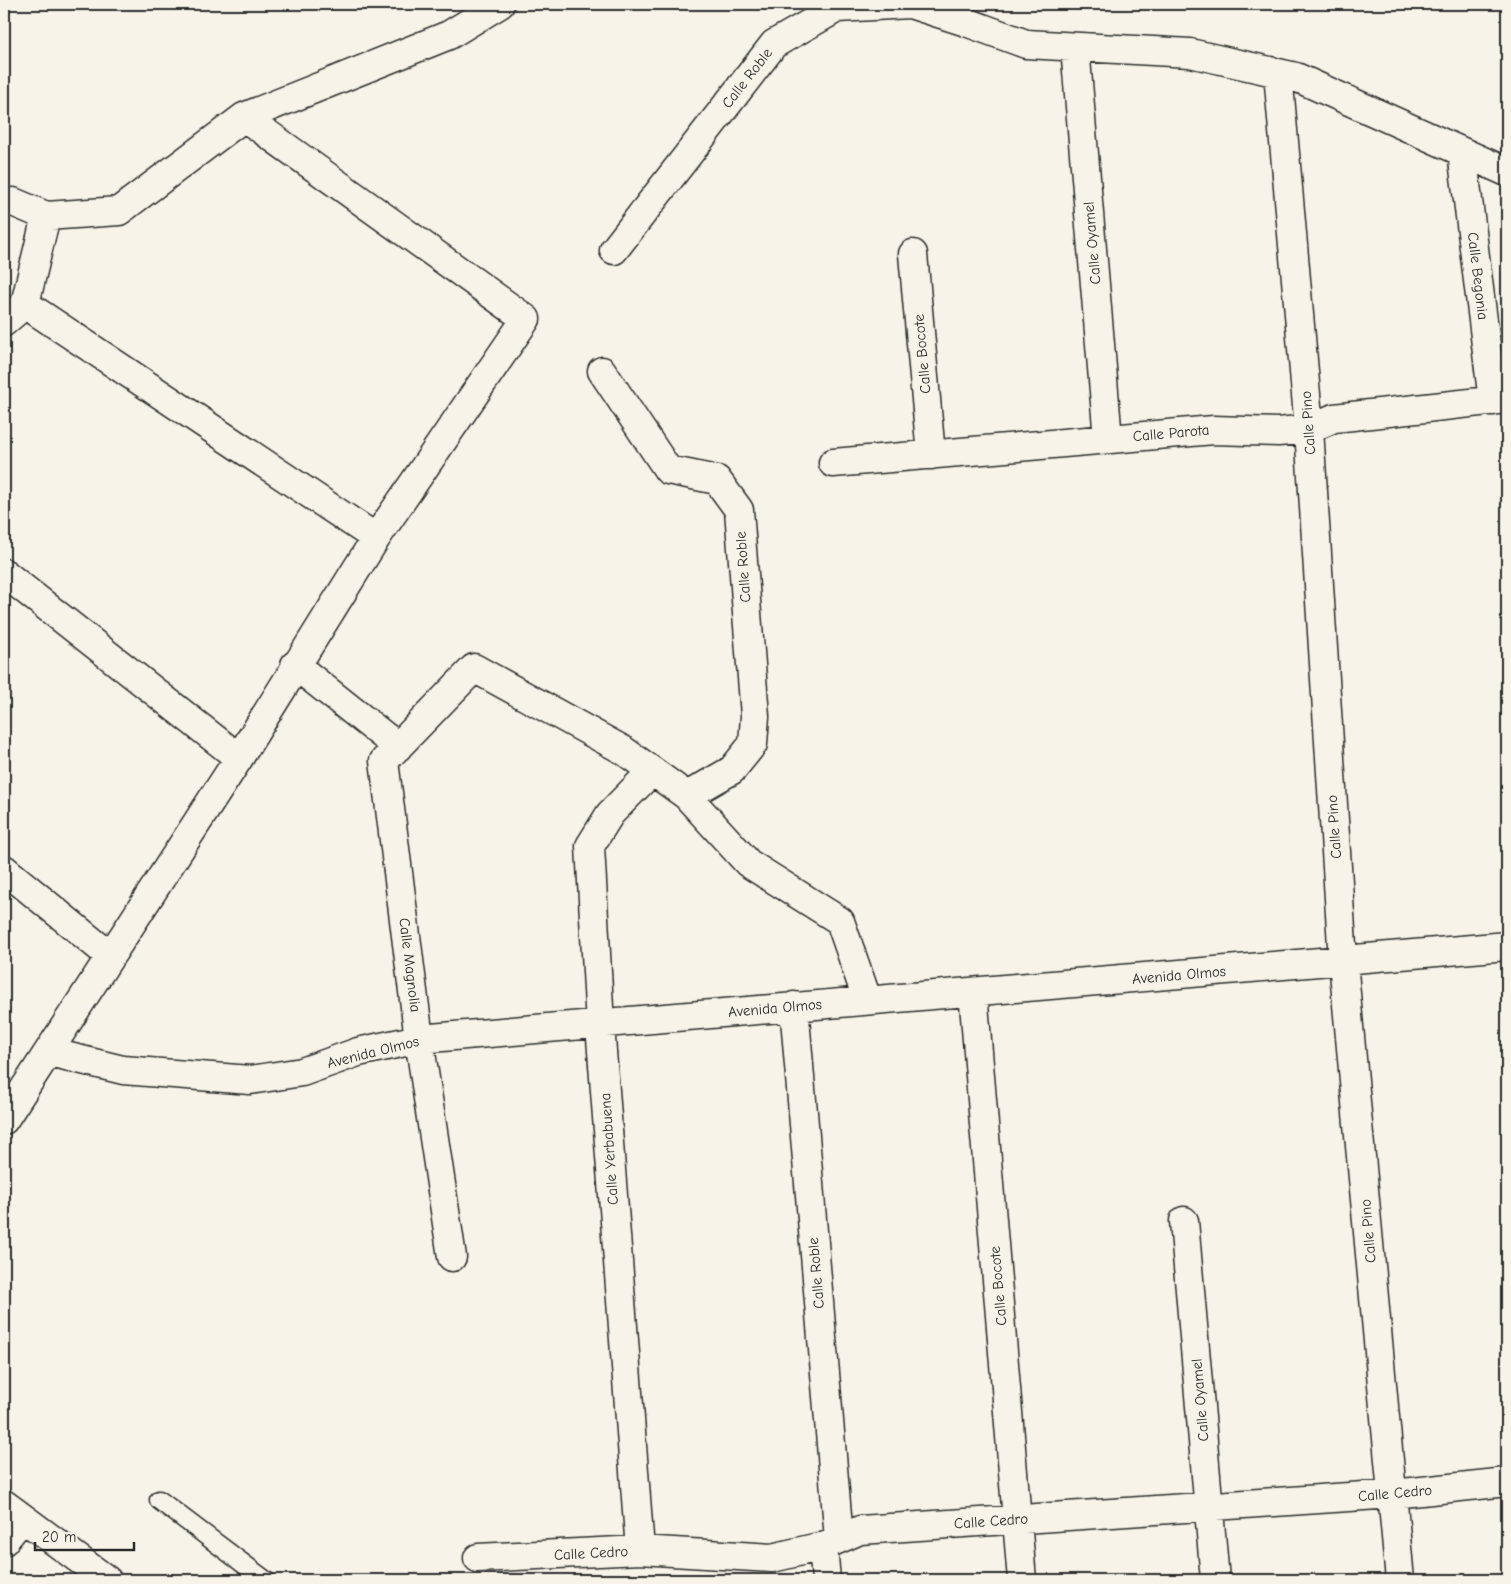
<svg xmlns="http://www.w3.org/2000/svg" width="1511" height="1584" font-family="'Comic Neue',sans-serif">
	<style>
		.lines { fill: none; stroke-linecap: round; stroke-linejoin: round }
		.lane-casing { stroke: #2b2b2b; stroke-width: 21 }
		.street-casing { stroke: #2b2b2b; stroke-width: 31 }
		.lane { stroke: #f7f3e8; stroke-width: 18 }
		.street { stroke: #f7f3e8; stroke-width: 28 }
		.labels { text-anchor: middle; stroke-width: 5; stroke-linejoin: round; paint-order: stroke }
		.street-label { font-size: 15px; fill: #2b2b2b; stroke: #f7f3e8 }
	</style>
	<rect width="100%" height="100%" fill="#f7f3e8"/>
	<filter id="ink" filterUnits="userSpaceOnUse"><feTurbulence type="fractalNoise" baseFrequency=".02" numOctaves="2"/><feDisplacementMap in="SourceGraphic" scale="10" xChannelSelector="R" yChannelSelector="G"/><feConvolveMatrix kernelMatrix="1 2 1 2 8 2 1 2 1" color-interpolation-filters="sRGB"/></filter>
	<g filter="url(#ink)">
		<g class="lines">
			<defs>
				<path id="lane" d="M159,1500L265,1580"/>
				<path id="street" d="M1075,47L1108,439
					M1278,73L1309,429L1343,961L1400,1580
					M1462,152L1493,401
					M4,202H13L46,216L119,211L244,117L449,35L500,4
					M614,250L774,44L837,8L910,4L966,22L1026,44L1190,53L1296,77L1507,172
					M913,254L931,455
					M25,304L376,538
					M4,322L25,304L46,216
					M602,371L668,470L717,480L739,510L755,716L753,744L732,770L687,796
					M833,463L1214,430L1278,432L1309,429L1334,418L1507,399
					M4,573L239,758
					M295,665L398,747
					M4,869L110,956
					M973,992L1022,1580
					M794,1006L839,1539
					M49,1052L123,1070L250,1080L302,1072L358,1052L419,1039L1507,946
					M4,1120L239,758L376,538L526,319L244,117
					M1184,1221L1215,1580
					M452,1257L419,1039L384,761L474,668L623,750L687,796L748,863L840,921L867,999
					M4,1504L107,1580
					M4,1541L22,1519
					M823,1546L826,1580
					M640,1550L600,1025L590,846L610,814L652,771
					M478,1558L640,1550L772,1558L823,1546L860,1530L1393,1494L1507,1482"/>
			</defs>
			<!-- lane casing -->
			<use href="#lane" class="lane-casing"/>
			<!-- street casing -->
			<use href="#street" class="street-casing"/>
			<!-- lane -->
			<use href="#lane" class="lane"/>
			<!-- street -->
			<use href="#street" class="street"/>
		</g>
	</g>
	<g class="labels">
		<!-- street labels -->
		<g class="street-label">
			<text transform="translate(747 78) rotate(-52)" y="5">Calle Roble</text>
			<text transform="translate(1092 243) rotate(-95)" y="5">Calle Oyamel</text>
			<text transform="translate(1478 276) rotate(83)" y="5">Calle Begonia</text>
			<text transform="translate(922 354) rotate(-95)" y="5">Calle Bocote</text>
			<text transform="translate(1308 423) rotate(-94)" y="5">Calle Pino</text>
			<text transform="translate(1171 433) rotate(-5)" y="5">Calle Parota</text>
			<text transform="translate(743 567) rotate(-94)" y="5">Calle Roble</text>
			<text transform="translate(1334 827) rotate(-94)" y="5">Calle Pino</text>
			<text transform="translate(410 965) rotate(83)" y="5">Calle Magnolia</text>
			<text transform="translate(1179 975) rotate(-5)" y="5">Avenida Olmos</text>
			<text transform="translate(775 1008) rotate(-5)" y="5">Avenida Olmos</text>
			<text transform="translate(373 1052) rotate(-14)" y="5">Avenida Olmos</text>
			<text transform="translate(609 1149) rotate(-94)" y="5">Calle Yerbabuena</text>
			<text transform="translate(1368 1231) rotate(-95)" y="5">Calle Pino</text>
			<text transform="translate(816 1273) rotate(-95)" y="5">Calle Roble</text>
			<text transform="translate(998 1286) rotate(-95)" y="5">Calle Bocote</text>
			<text transform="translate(1200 1400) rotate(-95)" y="5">Calle Oyamel</text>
			<text transform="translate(1395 1493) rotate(-5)" y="5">Calle Cedro</text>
			<text transform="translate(991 1521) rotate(-4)" y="5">Calle Cedro</text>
			<text transform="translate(591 1553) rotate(-3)" y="5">Calle Cedro</text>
		</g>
	</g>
	<!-- margin -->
	<rect width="1511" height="1584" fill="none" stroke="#f7f3e8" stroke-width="20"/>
	<rect x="10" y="10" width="1491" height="1564" fill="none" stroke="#2b2b2b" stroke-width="2" filter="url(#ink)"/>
	<!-- scale -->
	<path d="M35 1542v8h99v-8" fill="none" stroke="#2b2b2b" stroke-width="2.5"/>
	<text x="42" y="1542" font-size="15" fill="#2b2b2b" stroke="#f7f3e8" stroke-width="4" paint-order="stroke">20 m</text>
</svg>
